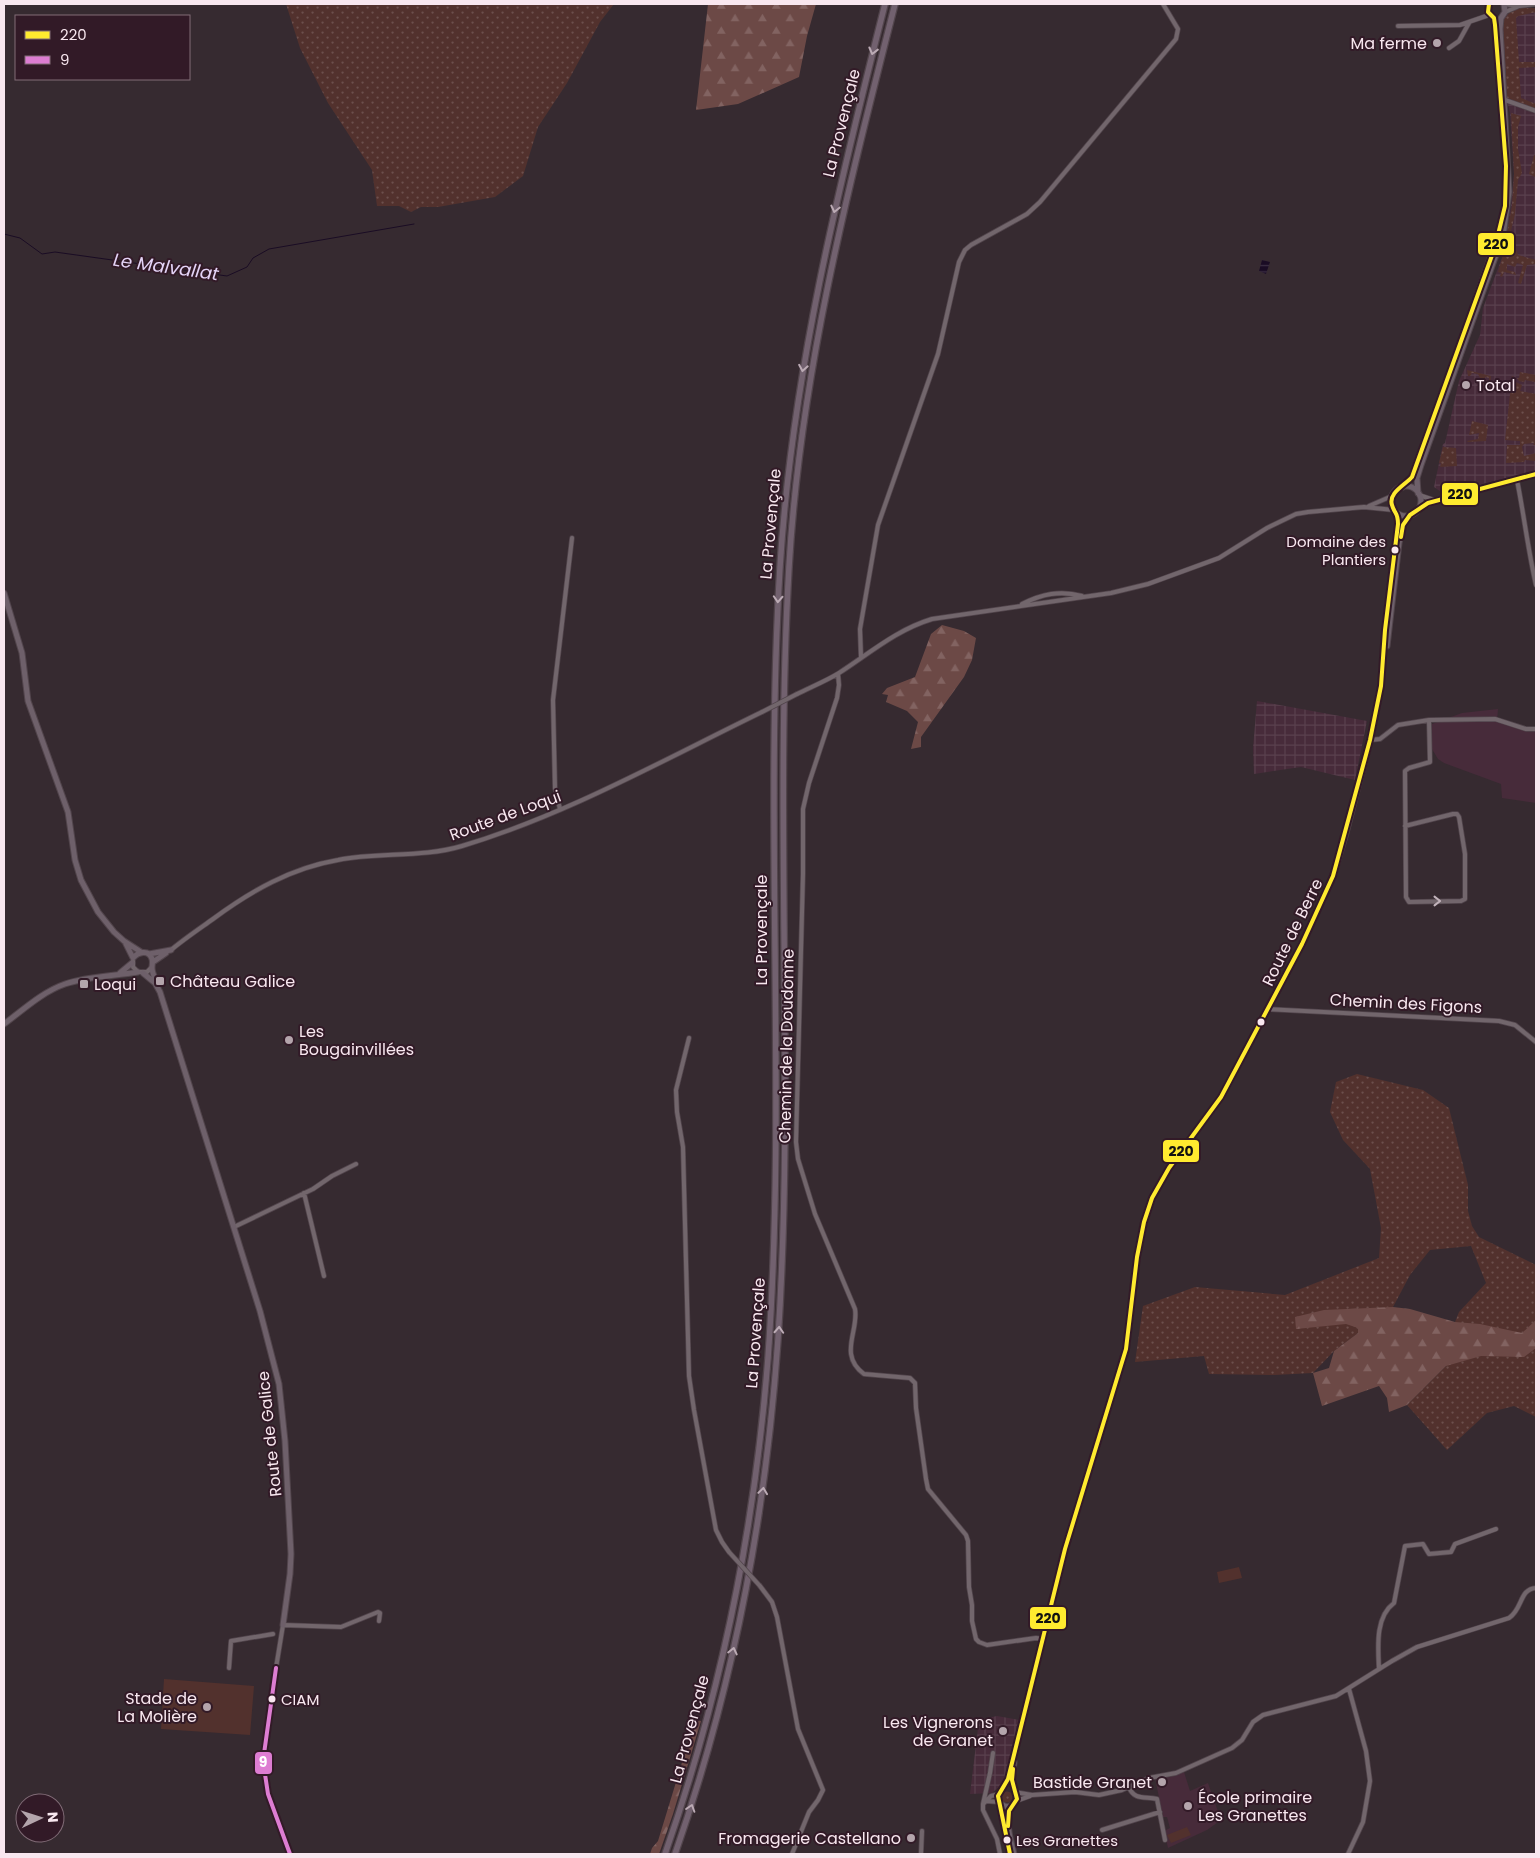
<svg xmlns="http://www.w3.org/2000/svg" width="1540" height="1858" font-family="Poppins,sans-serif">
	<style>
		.built { fill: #472b3a }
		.industrial { fill: url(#industrial-grid) }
		.grass { fill: url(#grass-dots) }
		.forest { fill: url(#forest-firs) }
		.park { fill: #52312d }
		.water { fill: url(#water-rules) }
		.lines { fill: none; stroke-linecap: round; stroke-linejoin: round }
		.stream { stroke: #1a0c24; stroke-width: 1 }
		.minor-casing { stroke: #52454c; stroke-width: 5.5 }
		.major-casing { stroke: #52454c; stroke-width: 7 }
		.highway-casing { stroke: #52454c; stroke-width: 8 }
		.minor { stroke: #72666c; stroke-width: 4 }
		.major { stroke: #6e606a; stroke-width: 5 }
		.highway { stroke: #72616f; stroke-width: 5.5 }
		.minor-bridge-casing { stroke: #52454c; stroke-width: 5.5; stroke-linecap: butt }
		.minor-bridge { stroke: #72666c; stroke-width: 4 }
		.bus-1-casing { stroke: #321a27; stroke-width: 8 }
		.bus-2-casing { stroke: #321a27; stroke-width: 8 }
		.bus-1 { stroke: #ffeb2f; stroke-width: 4 }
		.bus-2 { stroke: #dd7dd2; stroke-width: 4 }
		.oneway { stroke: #bcabb5 }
		.oneway2 { stroke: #c2b3bb }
		.poi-dot { fill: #b4a5ac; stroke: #321a27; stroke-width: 2 }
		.bus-dot { fill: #f8e7ef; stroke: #321a27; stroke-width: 2 }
		.labels { text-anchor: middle; stroke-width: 4; stroke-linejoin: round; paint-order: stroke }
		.bus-label { font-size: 15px; fill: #f8e7ef; stroke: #321a27; text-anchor: start }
		.poi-label { font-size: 16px; fill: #f8e7ef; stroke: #321a27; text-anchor: end }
		.street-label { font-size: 16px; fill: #f8e7ef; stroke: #321a27 }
		.water-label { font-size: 18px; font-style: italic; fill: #e4d4f7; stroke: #321a27 }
		.line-badge { stroke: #321a27; stroke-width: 2 }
		.badge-label { font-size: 14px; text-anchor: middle; font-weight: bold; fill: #fff }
		.pale-badge-label { font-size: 14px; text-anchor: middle; font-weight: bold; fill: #111 }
	</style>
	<defs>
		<pattern id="industrial-grid" width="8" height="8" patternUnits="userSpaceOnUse" patternTransform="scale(1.25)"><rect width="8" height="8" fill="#472b3a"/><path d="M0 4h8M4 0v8" fill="none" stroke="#59404d"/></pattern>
		<pattern id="grass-dots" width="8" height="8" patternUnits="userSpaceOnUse" patternTransform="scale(1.25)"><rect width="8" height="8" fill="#52312d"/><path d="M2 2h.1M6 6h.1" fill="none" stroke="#6c4f4c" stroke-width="1.8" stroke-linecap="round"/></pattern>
		<pattern id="forest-firs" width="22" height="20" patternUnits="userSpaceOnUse" patternTransform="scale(1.25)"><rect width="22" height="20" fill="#6c4946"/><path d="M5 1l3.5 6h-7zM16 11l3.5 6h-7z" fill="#826361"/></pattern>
		<pattern id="water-rules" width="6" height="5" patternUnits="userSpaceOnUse" patternTransform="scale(1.25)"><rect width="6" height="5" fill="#1a0c24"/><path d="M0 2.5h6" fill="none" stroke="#3c2f44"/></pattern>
	</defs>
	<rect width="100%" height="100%" fill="#362a30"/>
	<!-- built -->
	<path class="built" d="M1498,709L1497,721L1514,727L1536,731V803L1502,798L1501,784L1444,763L1438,759L1432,749V724L1462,713Z
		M1184,1772L1190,1791L1208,1783L1221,1820L1207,1830L1168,1848L1165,1835L1166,1830L1170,1828L1167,1817H1163L1155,1778Z"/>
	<!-- industrial -->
	<path class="industrial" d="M1520,8H1536V471L1519,476L1506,478L1444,494L1434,487L1443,444L1445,443L1459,381L1480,335L1483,308L1503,255L1511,206L1514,174L1510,113L1506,97L1502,21L1508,14Z
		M1257,701L1367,721L1355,780L1301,767L1254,774L1253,748Z
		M997,1716L1019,1720L1004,1782L992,1793L970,1794L979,1720Z"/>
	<!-- grass -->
	<path class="grass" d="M286,4H614L600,22L567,83L538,127L523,176L495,197L438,207H421L411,212L399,206H377L372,170L328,103L300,48Z
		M1520,8H1536V12L1518,16L1516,18L1519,62H1536V67L1519,68L1521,98L1536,104V109L1507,98L1503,21L1509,13Z
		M1511,113L1521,116L1518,127V149L1522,173L1518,180L1515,214L1509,239L1506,238L1512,206L1514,174Z
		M1534,155L1536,156L1535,177L1529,174Z
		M1506,245L1516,249L1518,255L1536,260V264L1527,265L1521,284L1518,283L1523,265L1517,263L1515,267L1507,264V270L1515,272L1516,275L1504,272L1502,277L1500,276L1501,273L1498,272Z
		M1467,370L1491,376L1490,384L1489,378L1485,377V384H1483L1478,374L1472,373L1470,376H1468Z
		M1520,372L1536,375V387L1535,382L1525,380L1524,382L1519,381L1517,378H1519Z
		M1512,376L1514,377L1516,382L1522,385L1520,391L1536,394V445H1533L1534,443L1524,444L1522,447L1524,456L1536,453V461L1525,460L1524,462L1506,463L1507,445H1520V441L1505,440Z
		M1472,421L1488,425L1486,441L1468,442L1467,441L1478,439L1479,433L1469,435Z
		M1443,447L1456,448L1457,466L1440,467L1441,463H1439Z
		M1357,1074L1423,1090L1449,1108L1468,1185V1211L1472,1226L1479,1237L1536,1265V1417L1514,1406L1487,1413L1447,1450L1407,1405L1446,1366L1455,1322L1459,1312L1486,1283L1471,1246L1430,1250L1410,1275L1393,1307L1334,1351L1313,1373L1274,1375L1209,1374L1204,1356L1135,1362L1143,1306L1195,1287L1285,1295L1379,1258L1381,1228L1370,1169L1343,1140L1330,1112L1336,1082Z
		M1001.5 1797a5.5 5.5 0 1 1 11 0a5.5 5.5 0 1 1-11 0Z"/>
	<!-- forest -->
	<path class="forest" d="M708,4H816L807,36L799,77L738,104L696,110Z
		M942,625L964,631L976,638L972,660L964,677L921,737V747L911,749L918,722L907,711L886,702L888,695L882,694L887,688L915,677L931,634Z
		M1393,1307L1410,1309L1455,1322L1480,1324L1522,1333L1536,1320V1348L1524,1357L1481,1356L1446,1366L1407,1405L1389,1412L1387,1398L1379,1386L1322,1406L1313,1373L1329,1368L1334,1351L1358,1333V1328L1346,1324L1296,1329L1295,1317L1324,1310Z
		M695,1720L701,1721L673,1814L659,1854H650L652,1848L658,1841Z"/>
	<!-- park -->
	<path class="park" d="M1239,1567L1242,1578L1219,1583L1217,1572Z
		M164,1679L254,1686L250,1735L161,1729Z
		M1187,1827L1191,1835L1171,1843L1167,1835Z"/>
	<!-- water -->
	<path class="water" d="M1262,260L1270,262L1266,274L1259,271Z"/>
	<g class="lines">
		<!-- stream -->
		<path class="stream" d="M4,234L20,238L42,254L55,252L227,276L247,267L253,258L269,249L414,224"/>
		<defs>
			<path id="minor" d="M1504,4L1519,6L1536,4
				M1505,12L1517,7
				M1398,26L1460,25L1489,15
				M1449,48L1459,41L1469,23
				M1505,100L1536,111
				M1517,480C1524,515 1528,550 1536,585
				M1419,495L1434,500
				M1369,506L1392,496
				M1418,510L1436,500L1536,474
				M1022,604C1042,594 1060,590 1082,596
				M861,657L860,629L878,525L938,354L959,262L965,250L971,245L1027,214L1040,202L1176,39L1178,29L1163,4
				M838,674L839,685L837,698L809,783L803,809V874L796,1142L798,1159L815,1214L855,1309C859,1331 838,1355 864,1374L910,1378L915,1383L916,1408L926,1479L928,1489L966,1535L968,1541L969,1587L972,1605V1621L976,1639L979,1642L987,1645L1036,1638L1042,1639
				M797,694C811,687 826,681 839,673C870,653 896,630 932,619L1111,593L1148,584L1219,558L1267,528L1296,514L1308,512L1364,507L1394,510
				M1370,740L1380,739L1398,725L1429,720L1495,719L1526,729H1536
				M560,809L555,788L553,700L572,538
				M1405,826L1453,814H1457L1459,817L1465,854V899L1461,901L1409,902L1406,897L1405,771L1409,768L1430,762L1429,720
				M171,950C184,939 199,929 213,919C251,891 291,868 338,860C379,852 422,858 462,846C566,815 665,759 762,712
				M133,961V967L138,972H147L152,967
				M1267,1009L1499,1021L1515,1025L1536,1042
				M689,1038L676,1090L677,1112L683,1147L689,1376L694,1410L716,1530L722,1542L729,1552
				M304,1193L324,1276
				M234,1227L313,1189L332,1176L356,1164
				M760,1586L772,1602L777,1617L798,1729L823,1790L818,1800L809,1812L792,1854
				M229,1668L231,1641L273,1634
				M276,1668L283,1625L341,1627L378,1612L380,1613L379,1621
				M1379,1669C1378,1647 1375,1617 1394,1603L1405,1546L1423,1544L1429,1554L1451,1552L1455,1544L1496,1529
				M1129,1787C1134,1801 1146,1796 1157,1799L1165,1840
				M1015,1792L1032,1795L1075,1792L1099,1795L1122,1790L1149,1778L1176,1773L1232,1748L1242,1740L1253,1722L1263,1715L1336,1696L1392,1661L1417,1647L1509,1618C1523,1609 1519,1589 1536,1588
				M999,1794L991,1796L983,1804V1810L997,1839L1000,1854
				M986,1801L999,1802
				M1016,1801L1030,1796
				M983,1804L990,1773L993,1753
				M1102,1830L1160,1812
				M921,1854L922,1831
				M1348,1854L1363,1822L1370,1781L1366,1751L1349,1689"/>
			<path id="major" d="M1489,4L1488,12L1494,18L1498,46
				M1477,296L1502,224
				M1464,334L1474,307
				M1391 501a15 15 0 1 1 30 0a15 15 0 1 1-30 0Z
				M1403,487L1412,477L1447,380
				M1418,493L1417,478L1421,465L1493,263L1503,236L1509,192L1500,29L1501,18L1505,12L1504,4
				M4,593L22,653L28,701L68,812L75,860L81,880L98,912L114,932L124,941L141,952
				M1387,646L1399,543L1403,525L1410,515
				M126,944L133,958C138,952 149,949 152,959C153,963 152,964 152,968C152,973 155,978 157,983
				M149,954L171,950
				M153,962L166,953
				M120,973L132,963
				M143,973L155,983L160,992L260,1311L279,1384L285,1441L291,1554L290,1574L283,1625
				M4,1024C23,1010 42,992 65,984C88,976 115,976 138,972
				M276,1668L263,1761L268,1794L290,1854
				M1001,1804L1006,1807L1011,1806L1017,1799L1012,1780L1014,1762
				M1011,1806C1005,1823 1010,1838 1014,1854
				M1010,1854L998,1796L1008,1779L1065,1549L1126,1349L1137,1257L1144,1222L1152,1198L1169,1168L1221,1097L1302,944L1333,876L1346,833L1370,740L1381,686L1385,630L1398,524V514"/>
			<path id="highway" d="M665,1854C721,1694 755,1527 768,1358C787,1095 764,830 780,567C792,375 838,190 885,4
				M675,1854C733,1688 766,1515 778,1339C795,1082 774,824 789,567C800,375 848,189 895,4"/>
		</defs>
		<!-- minor casing -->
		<use href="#minor" class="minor-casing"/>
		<!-- major casing -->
		<use href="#major" class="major-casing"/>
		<!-- highway casing -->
		<use href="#highway" class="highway-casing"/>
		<!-- minor -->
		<use href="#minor" class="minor"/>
		<!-- major -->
		<use href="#major" class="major"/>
		<!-- highway -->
		<use href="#highway" class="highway"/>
		<defs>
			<path id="minor-bridge" d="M762,712L797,694
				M729,1552L760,1586"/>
		</defs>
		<!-- minor-bridge casing -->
		<use href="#minor-bridge" class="minor-bridge-casing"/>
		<!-- minor-bridge -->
		<use href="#minor-bridge" class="minor-bridge"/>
		<defs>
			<path id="bus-1" d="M1401,537L1403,525L1410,515L1428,503L1536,474
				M1008,1826L1009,1811L1017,1799L1012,1780L1013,1769
				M1010,1854L998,1796L1008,1779L1065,1549L1126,1349L1137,1257L1144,1222L1152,1198L1169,1168L1221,1097L1302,944L1333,876L1370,740L1381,686L1385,630L1398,524C1398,512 1395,515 1392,505C1388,493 1405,485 1412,477L1495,247L1505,206L1506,166L1495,25L1494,18L1488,12L1489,4"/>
			<path id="bus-2" d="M276,1668L263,1761L268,1794L290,1854"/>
		</defs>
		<!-- bus-1 casing -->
		<use href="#bus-1" class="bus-1-casing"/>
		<!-- bus-2 casing -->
		<use href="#bus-2" class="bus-2-casing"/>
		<!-- bus-1 -->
		<use href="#bus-1" class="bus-1"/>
		<!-- bus-2 -->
		<use href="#bus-2" class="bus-2"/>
	</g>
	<!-- one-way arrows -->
	<defs><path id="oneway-chevron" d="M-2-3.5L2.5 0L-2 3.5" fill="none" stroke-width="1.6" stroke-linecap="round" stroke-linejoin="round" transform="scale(1.25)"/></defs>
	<g class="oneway">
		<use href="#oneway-chevron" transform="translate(873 51) rotate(104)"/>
		<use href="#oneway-chevron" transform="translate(835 209) rotate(103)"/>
		<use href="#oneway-chevron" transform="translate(803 368) rotate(100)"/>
		<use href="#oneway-chevron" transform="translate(778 599) rotate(93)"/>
		<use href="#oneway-chevron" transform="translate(779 1330) rotate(-87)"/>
		<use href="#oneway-chevron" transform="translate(763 1491) rotate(-82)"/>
		<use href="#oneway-chevron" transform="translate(733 1651) rotate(-77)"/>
		<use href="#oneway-chevron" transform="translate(691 1808) rotate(-72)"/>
	</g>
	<use class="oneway2" href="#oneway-chevron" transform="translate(1437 901)"/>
	<!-- markers -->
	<g class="poi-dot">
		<circle cx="1437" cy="43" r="5"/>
		<circle cx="1466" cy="385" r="5"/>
		<rect x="155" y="976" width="10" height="10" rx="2.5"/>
		<rect x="79" y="979" width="10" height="10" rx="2.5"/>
		<circle cx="289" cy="1040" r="5"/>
		<circle cx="207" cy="1707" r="5"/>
		<circle cx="1003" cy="1731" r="5"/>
		<circle cx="1162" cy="1782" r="5"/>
		<circle cx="1188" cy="1806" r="5"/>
		<circle cx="911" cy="1838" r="5"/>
	</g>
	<g class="bus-dot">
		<circle cx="1395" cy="550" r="4.5"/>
		<circle cx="1261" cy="1022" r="4.5"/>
		<circle cx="272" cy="1699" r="4.5"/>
		<circle cx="1007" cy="1840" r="4.5"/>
	</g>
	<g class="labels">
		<!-- bus labels -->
		<g class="bus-label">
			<text x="1386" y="547" text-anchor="end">Domaine des<tspan x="1386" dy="18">Plantiers</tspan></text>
			<text x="281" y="1705">CIAM</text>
			<text x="1016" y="1846">Les Granettes</text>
		</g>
		<!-- poi labels -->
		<g class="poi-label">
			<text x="1427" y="49">Ma ferme</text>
			<text x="1476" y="391" text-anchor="start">Total</text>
			<text x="170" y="987" text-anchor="start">Château Galice</text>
			<text x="94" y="990" text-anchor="start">Loqui</text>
			<text x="299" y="1037" text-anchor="start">Les<tspan x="299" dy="18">Bougainvillées</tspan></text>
			<text x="197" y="1704">Stade de<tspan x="197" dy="18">La Molière</tspan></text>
			<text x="993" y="1728">Les Vignerons<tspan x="993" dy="18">de Granet</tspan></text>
			<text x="1152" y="1788">Bastide Granet</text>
			<text x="1198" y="1803" text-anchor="start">École primaire<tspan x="1198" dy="18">Les Granettes</tspan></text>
			<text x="901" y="1844">Fromagerie Castellano</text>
		</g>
		<!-- street labels -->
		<g class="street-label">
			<text transform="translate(841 123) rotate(-76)" y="6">La Provençale</text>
			<text transform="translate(770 524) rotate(-85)" y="6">La Provençale</text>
			<text transform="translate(505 815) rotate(-20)" y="6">Route de Loqui</text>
			<text transform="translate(761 930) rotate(-90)" y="6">La Provençale</text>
			<text transform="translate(1292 932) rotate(-64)" y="6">Route de Berre</text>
			<text transform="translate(1406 1003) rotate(3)" y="6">Chemin des Figons</text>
			<text transform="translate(786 1046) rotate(-89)" y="6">Chemin de la Doudonne</text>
			<text transform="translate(755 1333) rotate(-86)" y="6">La Provençale</text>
			<text transform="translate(269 1434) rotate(-96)" y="6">Route de Galice</text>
			<text transform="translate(689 1729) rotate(-75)" y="6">La Provençale</text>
		</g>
		<!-- water labels -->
		<g class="water-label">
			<text transform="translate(166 267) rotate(8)" y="6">Le Malvallat</text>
		</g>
	</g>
	<g class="line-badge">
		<rect x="1477" y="232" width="38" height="24" rx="5" fill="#ffeb2f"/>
		<rect x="1441" y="482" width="38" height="24" rx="5" fill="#ffeb2f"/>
		<rect x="1162" y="1139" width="38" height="24" rx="5" fill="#ffeb2f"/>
		<rect x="1029" y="1606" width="38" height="24" rx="5" fill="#ffeb2f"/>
		<rect x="254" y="1751" width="19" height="24" rx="5" fill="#dd7dd2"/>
	</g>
	<g class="badge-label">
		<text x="263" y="1767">9</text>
	</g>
	<g class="pale-badge-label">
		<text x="1496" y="249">220</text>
		<text x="1460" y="499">220</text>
		<text x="1181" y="1156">220</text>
		<text x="1048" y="1623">220</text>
	</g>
	<!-- border -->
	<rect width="1540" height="1858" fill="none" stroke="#f8e7ef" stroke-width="10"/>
	<!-- legend -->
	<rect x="15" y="15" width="175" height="65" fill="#321a27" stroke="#816c77"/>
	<rect x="25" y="31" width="25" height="8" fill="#ffeb2f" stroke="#816c77"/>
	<text x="60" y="40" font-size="15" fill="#f8e7ef">220</text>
	<rect x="25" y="56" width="25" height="8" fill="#dd7dd2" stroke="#816c77"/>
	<text x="60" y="65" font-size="15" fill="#f8e7ef">9</text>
	<!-- north arrow -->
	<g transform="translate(40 1818) rotate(86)"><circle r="24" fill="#321a27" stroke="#816c77"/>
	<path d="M0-4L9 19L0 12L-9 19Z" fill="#b4a5ac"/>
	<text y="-8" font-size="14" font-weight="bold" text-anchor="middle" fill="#f8e7ef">N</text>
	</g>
</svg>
